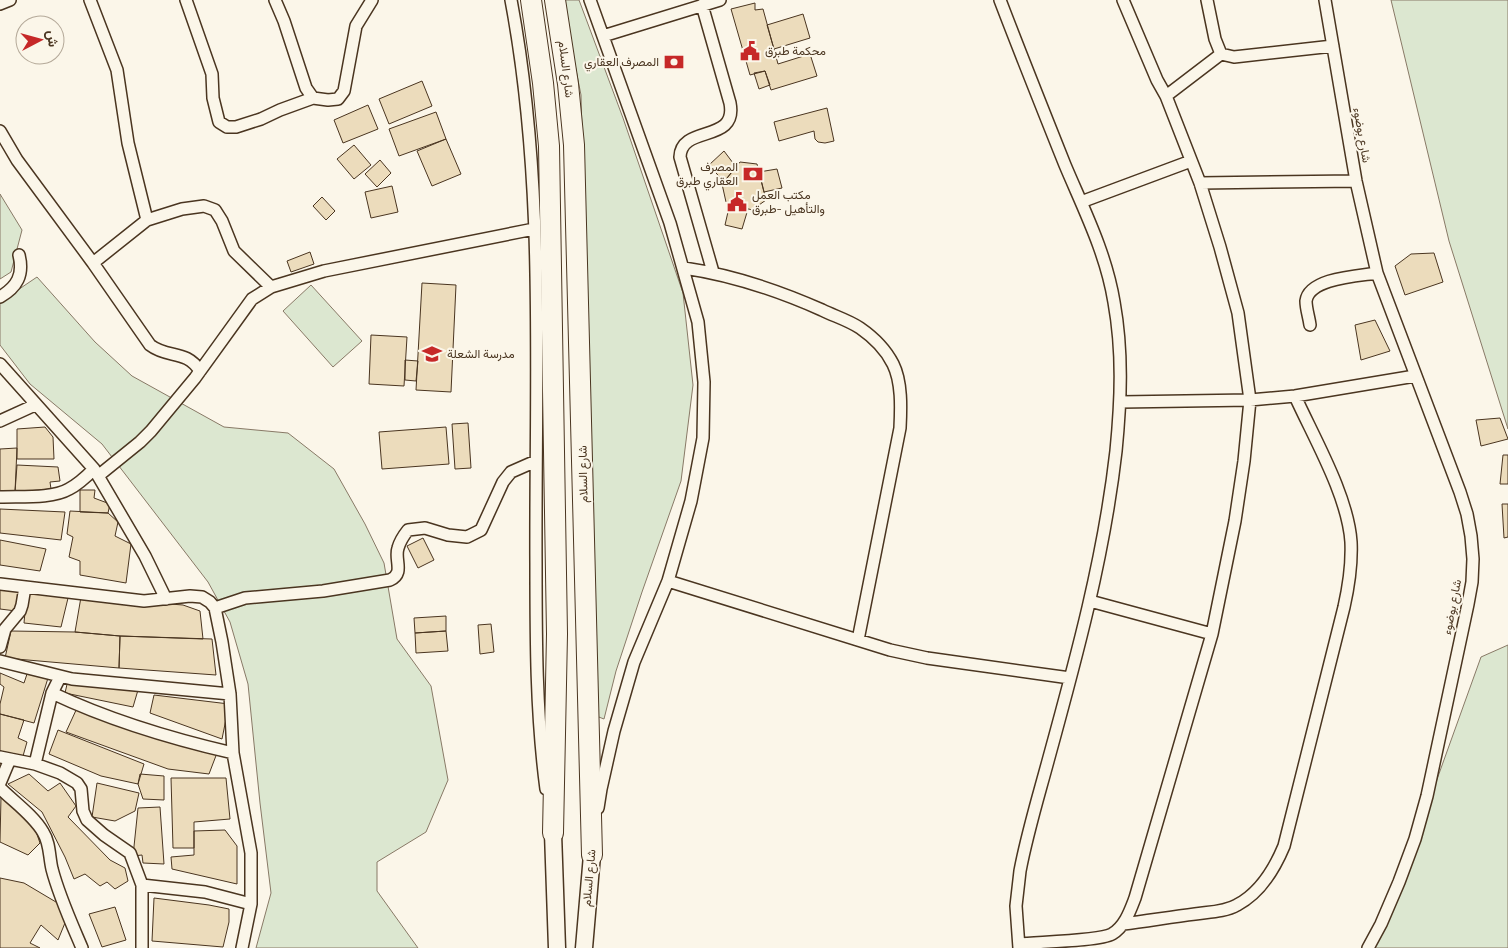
<svg xmlns="http://www.w3.org/2000/svg" width="1508" height="948" font-family="'Titillium Web',Vazirmatn,sans-serif">
	<style>
		.green { fill: #dce7d0; stroke: #887966 }
		.building { fill: #ecdcbc; stroke: #4a3520 }
		.lines { fill: none; stroke-linecap: round; stroke-linejoin: round }
		.street-casing { stroke: #4a3520; stroke-width: 14 }
		.secondary-casing { stroke: #4a3520; stroke-width: 19 }
		.highway-casing { stroke: #4a3520; stroke-width: 22 }
		.street { stroke: #fbf6e9; stroke-width: 11 }
		.secondary { stroke: #fbf6e9; stroke-width: 16 }
		.highway { stroke: #fbf6e9; stroke-width: 20 }
		.labels { text-anchor: middle; stroke-width: 4; stroke-linejoin: round; paint-order: stroke }
		.poi-label { font-size: 12px; fill: #4a3520; stroke: #fbf6e9; text-anchor: start }
		.street-label { font-size: 12px; fill: #4a3520; stroke: #fbf6e9 }
	</style>
	<rect width="100%" height="100%" fill="#fbf6e9"/>
	<!-- green -->
	<path class="green" d="M562,0H579L623,118L683,293L693,385L681,481L642,592L616,671L604,719L591,714L588,362L581,95Z
		M1391,0H1508V429L1449,241Z
		M0,194L22,230L11,272L0,279Z
		M37,277L95,342L132,376L224,427L288,433L334,469L365,524L384,563L397,639L431,686L448,780L426,832L377,862V891L418,948H256L271,893L260,803L248,684L230,622L208,582L102,444L30,384L0,345V302Z
		M311,285L362,341L333,367L283,311Z
		M1508,645V948H1366L1422,821L1481,657Z"/>
	<!-- building -->
	<path class="building" d="M755,3V10L763,9L778,64L810,54L817,76L771,90L765,71L750,75L731,9Z
		M803,14L810,38L774,49L767,25Z
		M765,71L770,85L759,89L754,73Z
		M422,81L432,106L389,124L379,99Z
		M368,105L378,129L343,143L334,120Z
		M827,108L834,141L825,143L818,142L815,139L814,131L779,141L774,122Z
		M436,112L446,139L399,156L389,129Z
		M446,139L461,174L432,186L417,151Z
		M354,145L371,165L354,179L337,159Z
		M724,151L736,167L724,182L709,165Z
		M380,160L391,173L377,187L365,174Z
		M740,162L757,164L766,200L752,210L726,202L722,184Z
		M777,169L782,188L764,192L759,172Z
		M392,186L398,212L371,218L365,192Z
		M322,197L335,211L326,220L313,206Z
		M730,203L748,209L742,229L725,225Z
		M310,252L314,264L291,272L287,261Z
		M1434,253L1443,282L1405,295L1395,266L1411,254Z
		M422,283L456,285L451,392L416,390Z
		M1375,320L1390,351L1361,360L1355,325Z
		M371,335L407,337L404,386L369,384Z
		M405,360L418,361L416,381L405,380Z
		M1500,418L1508,439L1481,446L1476,420Z
		M468,423L471,468L455,469L452,424Z
		M45,427L53,437L54,459H17V429Z
		M446,427L449,464L382,469L379,432Z
		M17,448L15,492H0V449Z
		M1503,455H1508V484H1500Z
		M17,465L58,467L60,481L50,482L51,489L15,492Z
		M80,490H95L94,498L110,504L108,513L80,512Z
		M1502,504H1508V537L1504,538Z
		M0,509L65,512L61,540L0,533Z
		M70,511L108,513L118,522L115,536L131,544L126,583L80,575V561L69,557L73,537L67,534Z
		M423,538L434,560L418,568L407,546Z
		M0,540L46,549L40,571L0,565Z
		M0,586L19,587L16,611L0,609Z
		M27,590L69,594L61,627L24,623Z
		M81,597L183,605L200,611L203,639L120,636L75,632Z
		M446,616V631L415,633L414,618Z
		M491,624L494,652L480,654L478,625Z
		M11,631L75,632L120,636L119,668L5,658Z
		M446,631L448,651L416,653L415,633Z
		M120,636L212,639L216,675L119,668Z
		M28,671L48,678L34,723L0,714V704L4,687L0,684V673L24,683Z
		M68,680L138,690L133,707L65,693Z
		M154,695L229,704L222,739L150,713Z
		M77,708L217,753L209,774L168,769L66,732Z
		M0,714L24,720L18,738L27,742L23,756L0,751Z
		M58,730L144,764L138,784L101,776L49,754Z
		M29,774L48,791L60,783L76,806L68,817L110,860L125,868L128,881L115,889L107,882L100,886L85,874L74,879L65,857L42,812L8,784Z
		M140,774L164,776V800L143,799L138,784Z
		M171,778H226L230,819L194,822V848H173Z
		M97,783L139,793L135,811L115,821L92,817Z
		M1,796L33,823L40,843L28,855L0,842Z
		M160,807L164,864L143,863L142,855L133,856L138,808Z
		M225,830L237,846V884L172,869L171,857L194,855V831Z
		M0,878L24,883L61,905L67,918L58,940L41,925L30,943L40,948H0Z
		M154,898L209,905L229,909V922L223,947L152,941Z
		M115,907L126,940L102,947L89,914Z"/>
	<g class="lines">
		<defs>
			<path id="street" d="M90,0L117,70L128,143L147,220
				M186,0L212,74L213,98L219,122L227,127H236L261,119L280,110L313,98
				M275,0L284,21L306,88L313,98L328,100L338,99L344,91L356,26L372,0
				M511,0C546,185 535,375 536,563C536,638 536,714 546,789
				M590,0L670,223L698,322L704,382L703,438L691,501L668,581L634,662L614,731L601,789L598,808
				M1000,0C1021,55 1043,110 1065,165C1084,210 1106,253 1114,302C1123,352 1121,400 1116,451C1104,557 1076,659 1048,761C1038,798 1027,834 1020,871L1016,906L1019,948
				M1207,0L1215,39L1221,54L1234,57L1333,46
				M1325,0L1356,181L1377,273L1460,492L1467,514L1471,536L1473,559L1472,582L1468,604L1427,796L1415,839L1399,882L1381,924L1368,948
				M0,4L10,0
				M702,5L730,103C738,144 681,124 680,157L713,272
				M603,36L720,0
				M1166,96L1221,54
				M0,131L17,160L93,263L150,345C168,359 186,349 200,371
				M1200,183L1356,181
				M1081,202L1191,161
				M93,263L147,220L182,209L204,206L215,210L222,221L234,251L271,287
				M684,268C732,275 777,290 822,310C834,316 848,320 860,328C873,337 886,350 893,364C902,382 901,408 900,428L858,640
				M0,297C17,287 24,275 19,255
				M1310,325C1309,317 1306,309 1306,301C1309,278 1358,276 1377,273
				M0,364L94,469L145,556L166,599
				M1121,402L1250,400L1295,396L1415,376
				M0,421L35,405
				M98,476L140,442L151,431L195,378L252,299L271,287L324,271L534,229
				M0,497C20,496 52,499 69,489C79,484 86,477 94,469
				M668,581L890,650L927,658L1070,678
				M0,584L144,601L190,596L202,597L210,602L215,608L222,642L230,694L233,753L251,853V904L242,948
				M1090,601L1212,634
				M215,608L245,598L323,591L390,580C405,573 394,560 398,548C400,541 404,535 408,530L425,528L448,535L467,537L481,530L503,482L511,472L536,461
				M0,647L5,629L20,611L22,605L25,587
				M0,661L72,679L230,694
				M52,693C109,720 172,739 233,753
				M0,757L35,764L60,773L77,783L81,789L83,811L87,820L104,835L130,853L142,885V948
				M35,764L52,693L60,677
				M0,783L10,759
				M0,788C14,802 33,815 43,832C50,843 49,856 52,869C59,896 71,922 82,948
				M142,885L205,892L251,904
				M1123,924C1147,921 1171,917 1195,914C1209,912 1225,912 1237,905C1260,893 1274,870 1284,846L1344,607C1349,585 1352,564 1351,542C1348,496 1314,438 1295,396
				M1019,944C1037,942 1100,941 1112,934C1125,926 1130,911 1135,898L1212,634L1235,521L1244,461L1250,400L1238,313L1220,247L1200,183L1166,96L1157,80L1123,0"/>
			<path id="secondary" d="M553,833L557,948
				M584,948L592,855"/>
			<path id="highway" d="M531,0L543,83L549,146L557,634L553,833
				M555,0L568,84L574,145L592,855"/>
		</defs>
		<!-- street casing -->
		<use href="#street" class="street-casing"/>
		<!-- secondary casing -->
		<use href="#secondary" class="secondary-casing"/>
		<!-- highway casing -->
		<use href="#highway" class="highway-casing"/>
		<!-- street -->
		<use href="#street" class="street"/>
		<!-- secondary -->
		<use href="#secondary" class="secondary"/>
		<!-- highway -->
		<use href="#highway" class="highway"/>
	</g>
	<!-- icons -->
	<defs>
		<symbol id="civic-bare" viewBox="-9 -9 18 18"><path d="M-.6-6.5H3V-4.5H.6V-3L4-1V1h2V6H-6V1h2V-1L-.6-3ZM-1.2 2.5V6h2.4V2.5Z" fill="#c62828" stroke="#fbf6e9" stroke-width="2.5" paint-order="stroke"/></symbol>
		<symbol id="bank-bare" viewBox="-9 -9 18 18"><path d="M-6-4H6V4H-6ZM0-2.3a2.3 2.3 0 1 0 0 4.6a2.3 2.3 0 1 0 0-4.6Z" fill="#c62828" stroke="#fbf6e9" stroke-width="2.5" paint-order="stroke"/></symbol>
		<symbol id="school-bare" viewBox="-9 -9 18 18"><path d="M0-5L7-2L0 1L-7-2ZM-4 1L0 2.5L4 1V4Q0 6-4 4Z" fill="#c62828" stroke="#fbf6e9" stroke-width="2.5" paint-order="stroke"/></symbol>
	</defs>
	<g fill-rule="evenodd">
		<use href="#civic-bare" x="736" y="37" width="28" height="28"/>
		<use href="#bank-bare" x="660" y="48" width="28" height="28"/>
		<use href="#bank-bare" x="739" y="160" width="28" height="28"/>
		<use href="#civic-bare" x="723" y="188" width="28" height="28"/>
		<use href="#school-bare" x="418" y="340" width="28" height="28"/>
	</g>
	<g class="labels">
		<!-- poi labels -->
		<g class="poi-label">
			<text x="765" y="55">محكمة طبرق</text>
			<text x="659" y="66" text-anchor="end">المصرف العقاري</text>
			<text x="738" y="171" text-anchor="end">المصرف<tspan x="738" dy="14">العقاري طبرق</tspan></text>
			<text x="752" y="199">مكتب العمل<tspan x="752" dy="14">والتأهيل -طبرق</tspan></text>
			<text x="447" y="358">مدرسة الشعلة</text>
		</g>
		<!-- street labels -->
		<g class="street-label">
			<text transform="translate(566 69) rotate(83)" y="4">شارع السلام</text>
			<text transform="translate(1362 135) rotate(80)" y="4">شارع بوضوء</text>
			<text transform="translate(583 474) rotate(-91)" y="4">شارع السلام</text>
			<text transform="translate(1452 607) rotate(-79)" y="4">شارع بوضوء</text>
			<text transform="translate(589 878) rotate(-85)" y="4">شارع السلام</text>
		</g>
	</g>
	<!-- north arrow -->
	<g transform="translate(40 40) rotate(84)"><circle r="24" fill="#fbf6e9" stroke="#b4a999"/>
	<path d="M0-4L9 19L0 12L-9 19Z" fill="#c62828"/>
	<text y="-8" font-size="14" font-weight="bold" text-anchor="middle" fill="#4a3520">ش</text>
	</g>
</svg>
